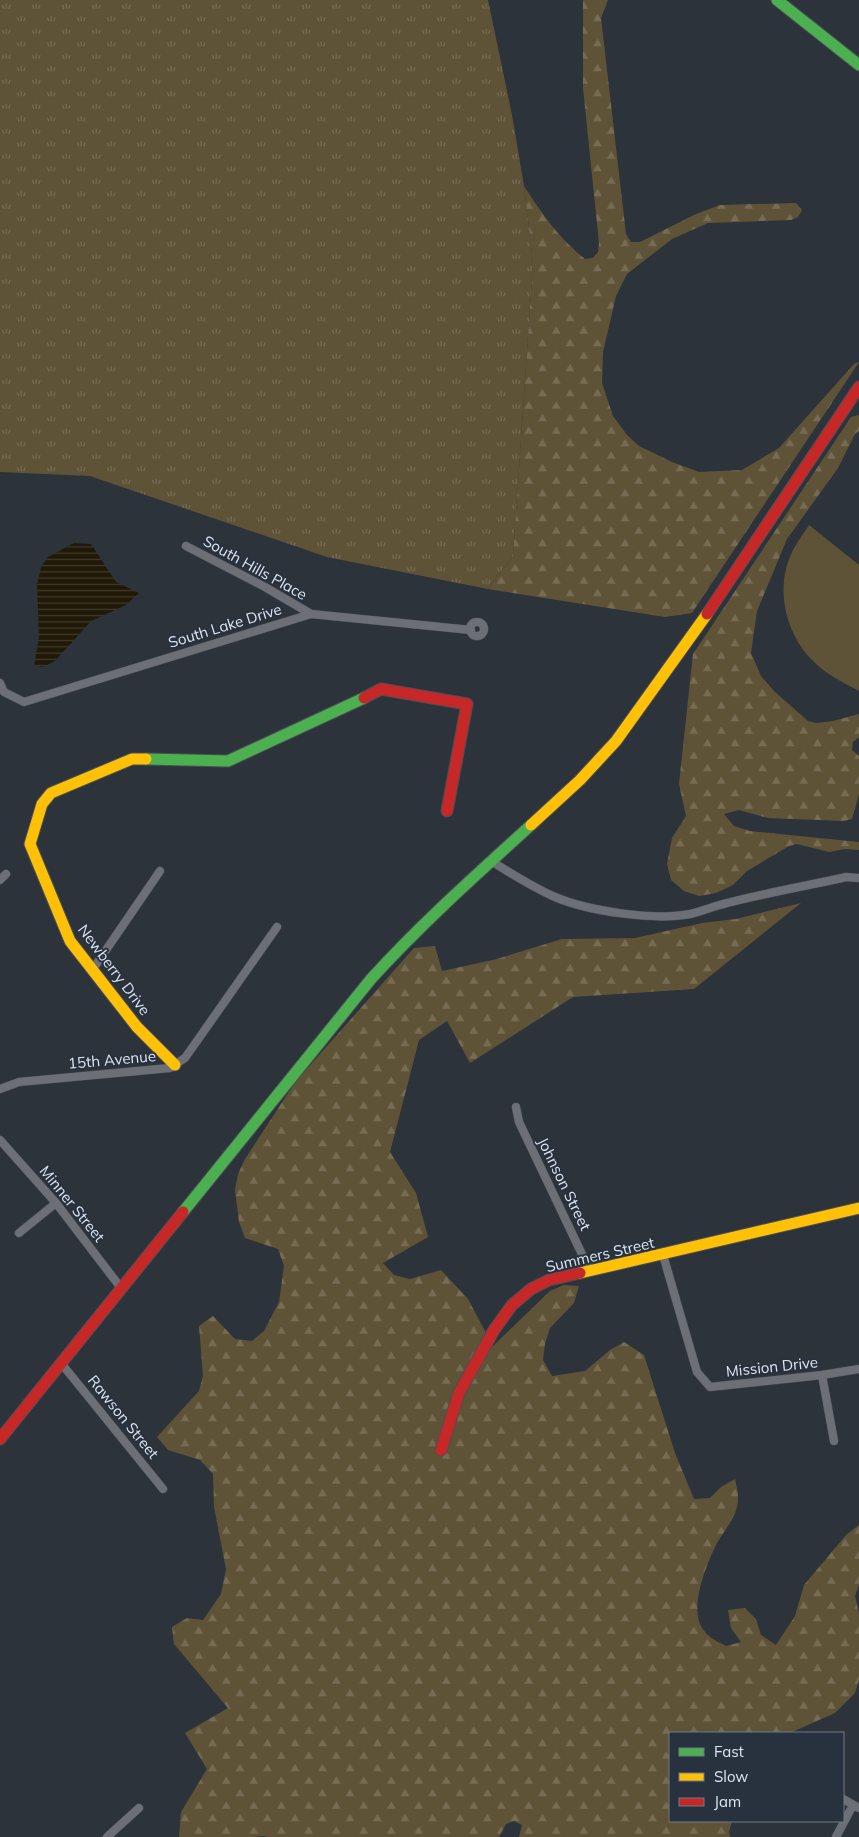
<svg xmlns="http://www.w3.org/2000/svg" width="859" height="1837" font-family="Mulish,sans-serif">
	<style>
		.grass { fill: url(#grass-tufts) }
		.forest { fill: url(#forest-firs) }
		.pitch { fill: #5f5337 }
		.water { fill: url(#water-rules) }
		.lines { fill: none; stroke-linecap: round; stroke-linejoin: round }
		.street-casing { stroke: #4b5056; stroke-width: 9 }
		.fast-casing { stroke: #4b5056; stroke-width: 13 }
		.slow-casing { stroke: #4b5056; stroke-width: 13 }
		.jam-casing { stroke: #4b5056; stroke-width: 13 }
		.street { stroke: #6c7076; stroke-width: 8 }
		.fast { stroke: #4caf50; stroke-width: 11 }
		.slow { stroke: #ffc107; stroke-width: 11 }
		.jam { stroke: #c62828; stroke-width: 11 }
		.labels { text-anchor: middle; stroke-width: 4; stroke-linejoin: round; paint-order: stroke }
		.street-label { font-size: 15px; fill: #dfe5ee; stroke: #28323f }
	</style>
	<defs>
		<pattern id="grass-tufts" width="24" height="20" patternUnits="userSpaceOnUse" patternTransform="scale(1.25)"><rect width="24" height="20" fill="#5f5337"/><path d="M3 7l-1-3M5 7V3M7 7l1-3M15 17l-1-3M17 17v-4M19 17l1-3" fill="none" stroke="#766c54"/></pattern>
		<pattern id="forest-firs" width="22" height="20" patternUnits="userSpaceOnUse" patternTransform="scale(1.25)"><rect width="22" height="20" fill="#5f5337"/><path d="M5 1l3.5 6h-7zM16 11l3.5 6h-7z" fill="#766c54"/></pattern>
		<pattern id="water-rules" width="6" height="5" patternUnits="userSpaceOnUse" patternTransform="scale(1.25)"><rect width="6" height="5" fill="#201907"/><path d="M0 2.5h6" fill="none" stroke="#403a2b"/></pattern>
	</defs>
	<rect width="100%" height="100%" fill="#2d333a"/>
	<!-- grass -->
	<path class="grass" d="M0,0H488L512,115L524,186L533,263L513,556L488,589L327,557L90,476L0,472Z"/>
	<!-- forest -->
	<path class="forest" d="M583,0H608L601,18L626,234L631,242H640L696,214L720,205L796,203L802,210L798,217L791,220L708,223L672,239L627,274L616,296L603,352L602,383L613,416L627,435L639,446L672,462L699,472L742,470L779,448L854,364L859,362L692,613L665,617L488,589L513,556L533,263L524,186C543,215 557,236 585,259L593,258L598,252L599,243L583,88Z
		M859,415V431L855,434L838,468L787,539L757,611L751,653L761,676L774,691L808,721L816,723L833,721L859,714V737L853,742L852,750L859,756V794L852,819L843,821L768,818L739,810L724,814L734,826L750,831L859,842V850L845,849L829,852L797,844L789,846L747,871L733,885L716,893L699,896L684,891L671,880L667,864L672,838L686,816L679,784L693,654L851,417Z
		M801,903L694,989L573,997L470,1063L447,1021L419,1040L390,1152L416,1193L428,1237L383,1263L394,1275L410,1279L441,1270L468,1299L493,1346L550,1291L564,1285L579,1286L574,1303L550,1328L545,1344L543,1360L552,1376L585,1371L610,1350L624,1342L644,1355L675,1453L694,1499L710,1498L721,1487L735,1479C738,1491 740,1501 735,1513C731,1523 723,1533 717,1543C707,1563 691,1602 700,1624C705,1636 716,1641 726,1646L741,1642L731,1628L728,1610L745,1608L756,1619L761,1635L776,1645L795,1616L804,1585L846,1535L859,1525V1585L855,1596L859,1613V1680L855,1693L835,1713L790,1733H670V1821H732L729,1832L730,1837H519L522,1825L514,1821L506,1824L499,1837H267L264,1836L254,1837H179L181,1812L207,1769L185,1733L228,1708L174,1644L172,1627L187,1618L203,1620L221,1594L226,1569L214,1507L213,1474L200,1460L168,1450L157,1437L199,1391L203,1376L199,1326L213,1316L235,1339L252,1341L264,1331L279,1302L284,1266L278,1249L245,1238L239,1222L235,1190L238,1174L245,1159L296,1081L414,948L435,946L442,971L497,959L562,939L635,938L702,923L736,919Z"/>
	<!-- pitch -->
	<path class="pitch" d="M809,525L859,565V691C842,682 824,673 811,659C787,634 777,594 788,562C792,549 802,536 809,525Z"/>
	<!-- water -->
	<path class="water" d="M74,543L91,544L116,582L139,593L126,605L91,621L55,661L43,667L34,666L39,637L37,585L41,567L48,557Z"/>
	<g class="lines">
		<defs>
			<path id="street" d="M186,546L265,587L311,614
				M470 629a7 7 0 1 1 14 0a7 7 0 1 1-14 0Z
				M0,683L4,692L24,702L311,614L471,630
				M491,861C512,874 532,887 555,897C588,911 654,921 690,914C703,911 714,906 727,903C766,893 806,886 846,877L859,878
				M0,880L6,874
				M93,969L160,871
				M0,1089L19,1082L170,1068L185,1058L277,927
				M516,1107L519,1122L590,1271
				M0,1140L56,1203L121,1288
				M19,1233L56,1203
				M663,1255L697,1372L710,1387L822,1375L859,1369
				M61,1363L163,1489
				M822,1375L834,1441
				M843,1799L859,1808
				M107,1837L139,1808
				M836,1837L853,1805"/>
			<path id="fast" d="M777,0L859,65
				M146,759L228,761L364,698
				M183,1212L371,979C421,924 476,875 531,825"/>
			<path id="slow" d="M146,759H132L51,793L42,804L30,844L70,941L137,1027L175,1065
				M531,825L580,780L616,741L707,614
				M580,1273L859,1208"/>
			<path id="jam" d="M707,614L859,387
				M364,698L381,689L467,704L447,811
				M0,1439L183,1212
				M441,1450L459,1393L494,1330L512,1305L531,1289L549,1280L580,1273"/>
		</defs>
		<!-- street casing -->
		<use href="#street" class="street-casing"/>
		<!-- fast casing -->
		<use href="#fast" class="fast-casing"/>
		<!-- slow casing -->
		<use href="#slow" class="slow-casing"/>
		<!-- jam casing -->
		<use href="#jam" class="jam-casing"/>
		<!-- street -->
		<use href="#street" class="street"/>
		<!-- fast -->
		<use href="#fast" class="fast"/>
		<!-- slow -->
		<use href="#slow" class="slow"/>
		<!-- jam -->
		<use href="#jam" class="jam"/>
	</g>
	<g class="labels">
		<!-- street labels -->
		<g class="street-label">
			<text transform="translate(255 568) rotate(29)" y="5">South Hills Place</text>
			<text transform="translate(225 626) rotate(-17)" y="5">South Lake Drive</text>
			<text transform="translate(114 970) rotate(53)" y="5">Newberry Drive</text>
			<text transform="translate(112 1060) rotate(-5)" y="5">15th Avenue</text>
			<text transform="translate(564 1184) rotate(64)" y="5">Johnson Street</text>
			<text transform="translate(72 1204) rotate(51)" y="5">Minner Street</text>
			<text transform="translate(600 1255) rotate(-13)" y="5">Summers Street</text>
			<text transform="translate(772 1367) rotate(-6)" y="5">Mission Drive</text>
			<text transform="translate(123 1417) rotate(51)" y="5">Rawson Street</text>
		</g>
	</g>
	<!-- legend -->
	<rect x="669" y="1732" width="175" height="90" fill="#28323f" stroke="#717a85"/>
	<rect x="679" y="1748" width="25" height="8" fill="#4caf50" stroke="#717a85"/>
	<text x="714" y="1757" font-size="15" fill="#dfe5ee">Fast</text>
	<rect x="679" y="1773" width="25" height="8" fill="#ffc107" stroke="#717a85"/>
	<text x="714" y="1782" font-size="15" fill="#dfe5ee">Slow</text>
	<rect x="679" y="1798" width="25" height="8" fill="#c62828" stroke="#717a85"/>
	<text x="714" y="1807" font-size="15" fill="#dfe5ee">Jam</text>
</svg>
